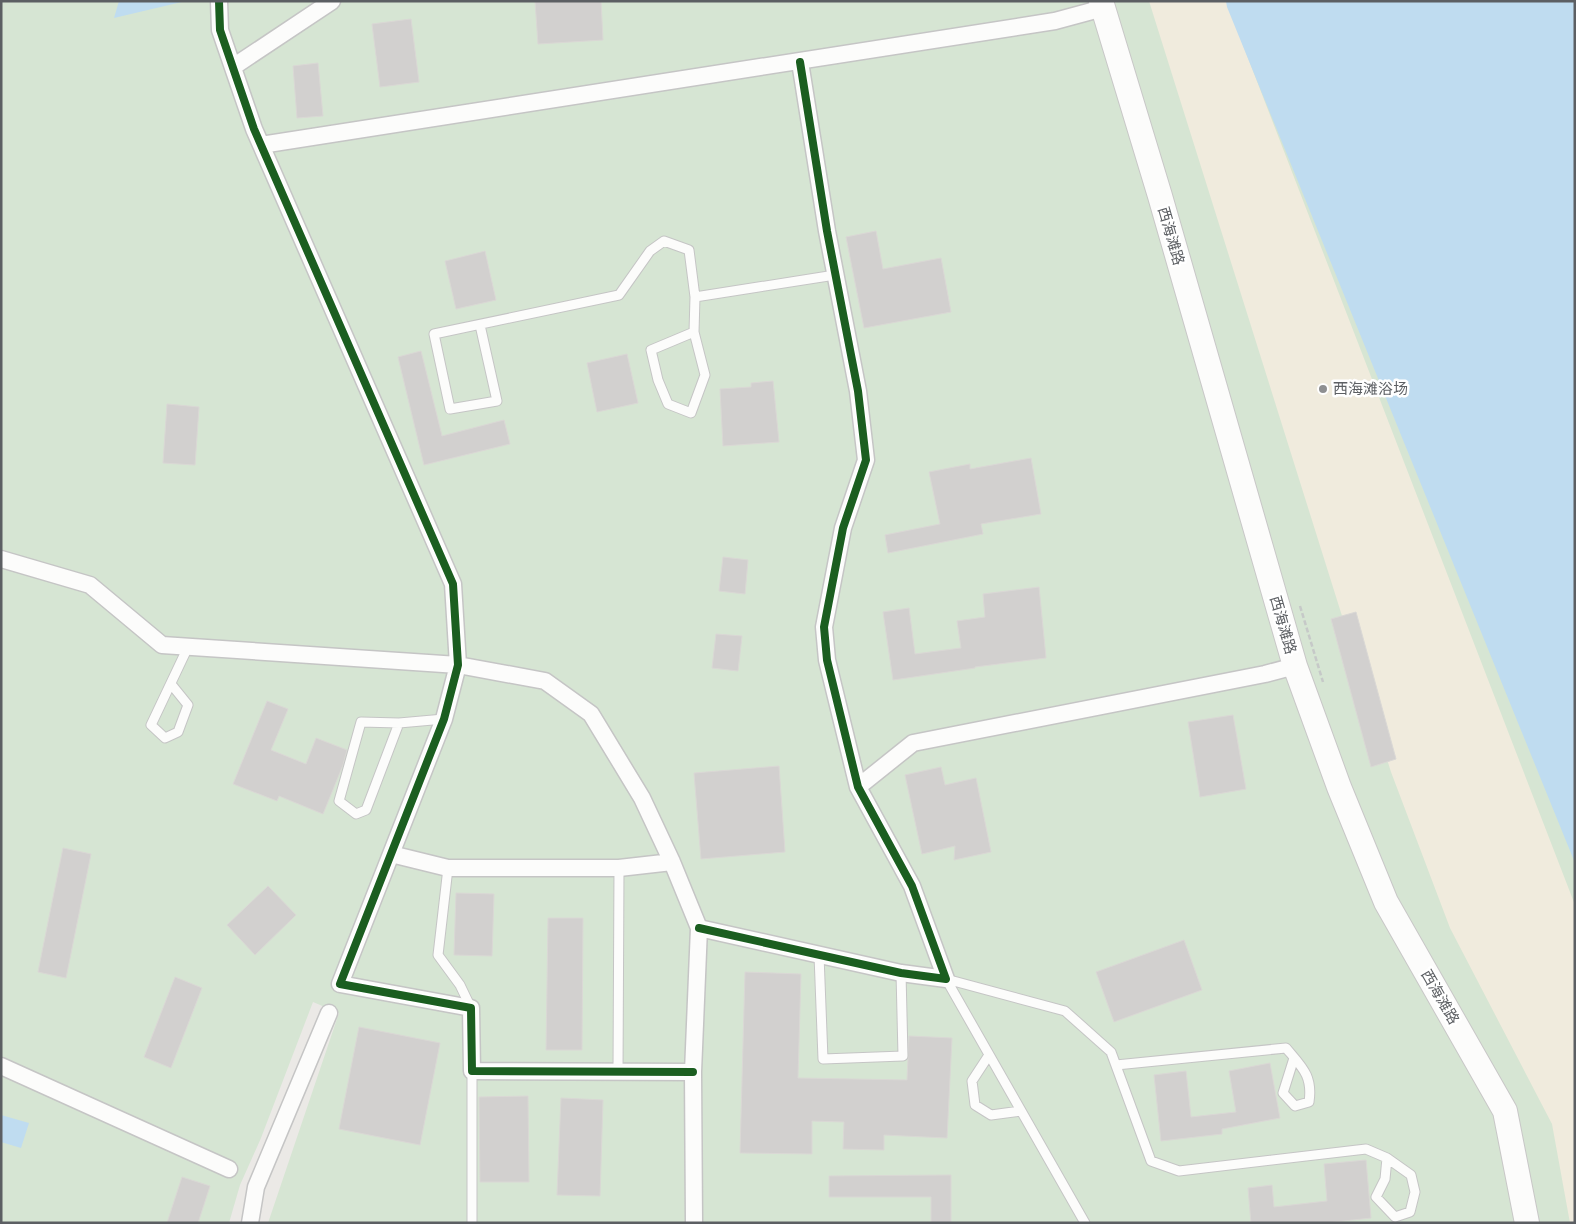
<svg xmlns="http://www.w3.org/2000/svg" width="1576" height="1224" font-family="Overpass,'Noto Sans SC',sans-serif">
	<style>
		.green { fill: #d6e5d3 }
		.sand { fill: #f0ebdd }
		.water { fill: #bfdcf0 }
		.building { fill: #d2d0cf; stroke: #dad8d5 }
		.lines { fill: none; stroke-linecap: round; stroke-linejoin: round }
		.lane-casing { stroke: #c5c5c5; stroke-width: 11 }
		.street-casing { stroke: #c5c5c5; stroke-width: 19 }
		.secondary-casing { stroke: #c8c7c7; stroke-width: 26 }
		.path { stroke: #c6c9c8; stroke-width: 2.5; stroke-dasharray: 5 2.5; stroke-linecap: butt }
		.lane { stroke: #fcfcfb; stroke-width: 9 }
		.street { stroke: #fcfcfb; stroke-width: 16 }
		.secondary { stroke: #fcfcfb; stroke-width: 24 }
		.cycleway-casing { stroke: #fff; stroke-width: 11 }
		.cycleway { stroke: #1b5e20; stroke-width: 8 }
		.poi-dot { fill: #8e8f91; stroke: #fff; stroke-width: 2 }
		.labels { text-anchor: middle; stroke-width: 5; stroke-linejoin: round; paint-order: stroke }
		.street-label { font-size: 15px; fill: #5c5f63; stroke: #fff }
		.poi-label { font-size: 15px; fill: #5c5f63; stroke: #fff; text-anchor: start }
	</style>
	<rect width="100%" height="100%" fill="#ebe9e6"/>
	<!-- green -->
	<path class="green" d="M1,1H1575V1223H268L339,1013L313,1002L261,1138L240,1185L229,1223H1Z"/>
	<!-- sand -->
	<path class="sand" d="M1149,1H1226L1575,905V1223H1570L1552,1124L1450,928L1391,772Z"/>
	<!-- water -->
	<path class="water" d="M119,1H186L114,18Z
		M1226,1H1575V863L1227,7Z
		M1,1115L29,1123L21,1148L1,1142Z"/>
	<!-- building -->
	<path class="building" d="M535,1H601L603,40L538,44Z
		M411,19L419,82L380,87L372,24Z
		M318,63L323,116L297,118L293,66Z
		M876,231L883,269L941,258L951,312L864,328L846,237Z
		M485,251L496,300L456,309L445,261Z
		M421,351L442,436L504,420L510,444L424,465L398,357Z
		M627,354L638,403L597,412L587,363Z
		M773,381L779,442L723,446L720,389L751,387V383Z
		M167,404L199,407L195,465L163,463Z
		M1031,458L1041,514L981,524L983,534L888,553L885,535L940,524L929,472L970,464V469Z
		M723,557L748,560L745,594L719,591Z
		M1039,587L1046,658L975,667V668L893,680L883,612L909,608L915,654L961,648L957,621L985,617L983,594Z
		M1356,612L1396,759L1371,767L1331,619Z
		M716,634L742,636L738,671L712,668Z
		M267,701L288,709L271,750L306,764L316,738L347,750L343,765L323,814L279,796L277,801L233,784Z
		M1233,715L1246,789L1200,797L1188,722Z
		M779,766L785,852L701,859L694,773Z
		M941,767L945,785L976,778L991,852L954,860L955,846L922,854L905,775Z
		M63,848L91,854L66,978L38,972Z
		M268,886L296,915L255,955L227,925Z
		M456,893L494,894L492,956L454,955Z
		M548,918H583L582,1050H546Z
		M1184,940L1202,990L1114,1022L1096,972Z
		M745,972L801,974L798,1078L907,1080L909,1036L952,1038L947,1138L884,1135V1150L843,1149L844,1122L812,1121V1154L740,1153Z
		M175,977L202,988L171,1068L144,1057Z
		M359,1027L440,1043L420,1145L339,1129Z
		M1270,1063L1280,1118L1222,1129V1134L1161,1141L1154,1075L1186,1071L1191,1117L1236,1112L1229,1071Z
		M528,1096L529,1182H480L479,1097Z
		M561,1098L603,1100L600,1196L557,1195Z
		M1366,1160L1371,1218L1325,1223H1251L1248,1188L1272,1185L1274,1207L1327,1201L1324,1164Z
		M951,1175V1223H931V1197H829V1176Z
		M182,1177L210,1186L198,1223H167Z"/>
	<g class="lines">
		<defs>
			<path id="lane" d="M695,297L835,275
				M480,325L497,401L450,409L434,334L619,295L650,251L664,241L689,250L695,297L694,332L651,350L658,380L668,404L691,413L705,375L694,332
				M171,684L188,705L178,732L165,738L151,725L188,647
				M399,723L366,810L356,814L339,801L361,722L399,723L444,719
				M448,868L438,955L460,985L471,1008
				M819,955L823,1059L903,1056L901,973
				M946,979L1065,1011L1111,1052L1151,1161L1179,1171L1366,1149L1387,1158L1411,1175L1415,1192L1410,1212L1395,1217L1376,1197L1385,1179L1387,1158
				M946,979L1085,1223
				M989,1055L972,1081L975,1105L991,1115L1021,1111
				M1116,1065L1286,1048C1302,1067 1313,1076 1309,1102L1295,1106L1283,1093L1294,1058
				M472,1071V1223
				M618,1072L619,868"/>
			<path id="street" d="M219,1L220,30L254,129L453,584L458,665L444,719L340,984L471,1008L472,1071L693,1072
				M233,67L332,1
				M261,145L1055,21L1103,8
				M1,559L90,585L162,645L458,665L545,681L591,714L642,798L672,862L699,928L693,1072L694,1223
				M858,787L913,743L1265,674L1295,666
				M391,854L448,868H619L672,862
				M699,928L901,973L946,979L912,886L858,787L827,660L824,627L843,528L866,460L858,391L827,231L800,62
				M1,1066L229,1169
				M250,1223L256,1187L329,1013"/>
			<path id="secondary" d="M1101,1L1160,196L1295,666L1339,787L1386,902L1505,1111L1527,1223"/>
		</defs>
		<!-- lane casing -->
		<use href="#lane" class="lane-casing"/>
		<!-- street casing -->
		<use href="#street" class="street-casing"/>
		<!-- secondary casing -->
		<use href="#secondary" class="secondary-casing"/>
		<!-- path -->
		<path class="path" d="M1300,606L1323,682"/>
		<!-- lane -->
		<use href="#lane" class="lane"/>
		<!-- street -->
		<use href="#street" class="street"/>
		<!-- secondary -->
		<use href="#secondary" class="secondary"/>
		<defs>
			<path id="cycleway" d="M219,1L220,30L254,129L453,584L458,665L444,719L340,984L471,1008L472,1071L693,1072
				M699,928L901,973L946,979L912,886L858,787L827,660L824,627L843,528L866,460L858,391L827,231L800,62"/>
		</defs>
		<!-- cycleway casing -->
		<use href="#cycleway" class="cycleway-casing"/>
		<!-- cycleway -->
		<use href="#cycleway" class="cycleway"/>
	</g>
	<!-- markers -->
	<circle class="poi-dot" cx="1323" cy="389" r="5"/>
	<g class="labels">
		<!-- street labels -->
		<g class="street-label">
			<text transform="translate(1171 236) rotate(74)" y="5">西海滩路</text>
			<text transform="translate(1283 625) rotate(74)" y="5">西海滩路</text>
			<text transform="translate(1440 997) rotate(60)" y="5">西海滩路</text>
		</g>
		<!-- poi labels -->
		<g class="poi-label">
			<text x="1333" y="394">西海滩浴场</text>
		</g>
	</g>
	<!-- border -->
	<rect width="1576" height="1224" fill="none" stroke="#5c5f63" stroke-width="5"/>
</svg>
